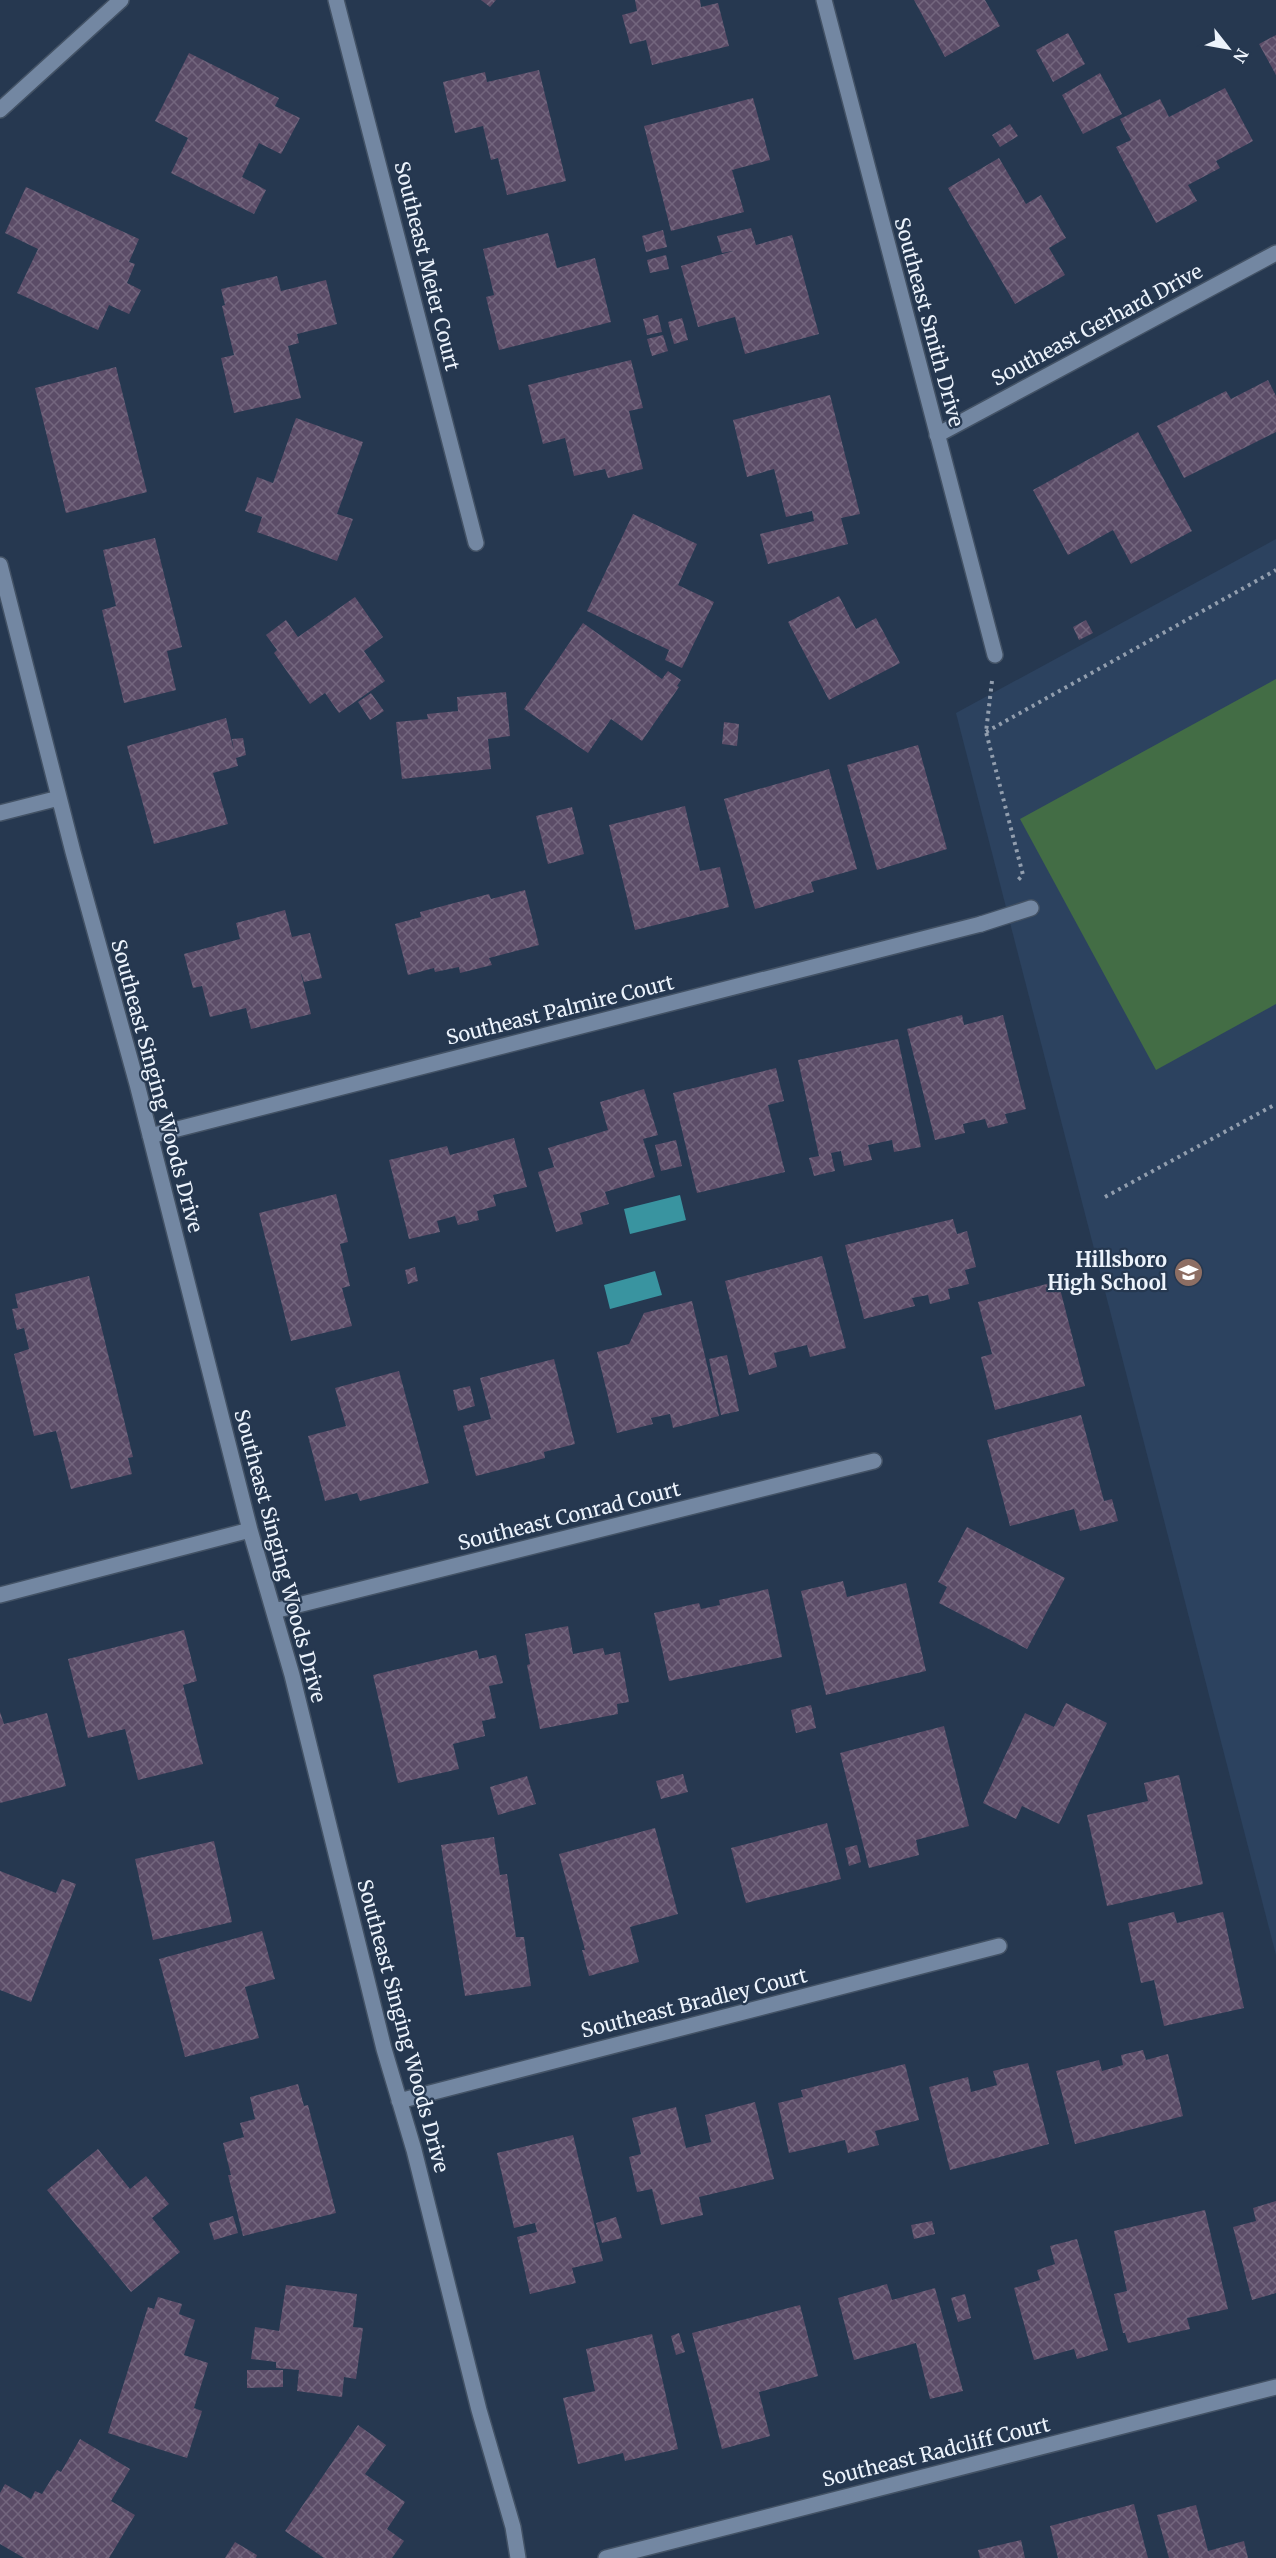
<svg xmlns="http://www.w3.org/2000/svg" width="1276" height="2558" font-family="Merriweather,serif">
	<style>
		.built { fill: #2c425f }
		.grass { fill: #436d45 }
		.water { fill: #3994a0 }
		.building { fill: url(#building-cross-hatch) }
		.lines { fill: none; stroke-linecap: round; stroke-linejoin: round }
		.lane-casing { stroke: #435265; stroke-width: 18 }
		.street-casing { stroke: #435265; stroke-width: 18 }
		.path { stroke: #929eae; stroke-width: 4; stroke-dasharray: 3 4.5; stroke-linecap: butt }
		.lane { stroke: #7387a2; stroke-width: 15 }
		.street { stroke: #7387a2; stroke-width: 15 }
		.labels { text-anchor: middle; stroke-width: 4.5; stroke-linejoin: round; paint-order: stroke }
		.street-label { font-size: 20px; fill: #ecf3fc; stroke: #263850 }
		.poi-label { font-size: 20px; font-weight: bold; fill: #ecf3fc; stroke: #263850; text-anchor: end }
	</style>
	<defs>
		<pattern id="building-cross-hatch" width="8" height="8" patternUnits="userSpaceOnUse" patternTransform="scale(1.5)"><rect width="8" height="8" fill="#5b4c67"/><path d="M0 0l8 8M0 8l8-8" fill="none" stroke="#73667e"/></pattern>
	</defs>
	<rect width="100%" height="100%" fill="#263850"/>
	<!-- built -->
	<path class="built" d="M1276,539V1955L956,713Z"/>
	<!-- grass -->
	<path class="grass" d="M1276,679V1004L1156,1070L1020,819Z"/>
	<!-- water -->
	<path class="water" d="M680,1195L686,1220L630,1234L624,1209Z
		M655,1271L662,1295L610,1309L604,1285Z"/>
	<!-- building -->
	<path class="building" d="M481,0H496L490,7Z
		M635,0H700L701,7L718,3L729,46L652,65L646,40L630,44L622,15L637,11Z
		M914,0H985L1000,26L945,57Z
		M1068,33L1085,64L1053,82L1036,50Z
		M1276,35V75L1259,44Z
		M189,53L279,98L275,106L300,118L281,154L259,143L242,177L266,190L254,214L171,173L188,138L155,121Z
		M539,70L566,181L507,195L498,158L491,160L483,126L455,133L443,82L485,72L487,82Z
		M1100,73L1122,114L1083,134L1062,95Z
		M1225,88L1253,141L1216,161L1220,168L1188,185L1197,201L1156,223L1116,147L1131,140L1120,119L1160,99L1169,117Z
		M753,98L770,160L732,170L744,212L671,231L644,126Z
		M1010,124L1018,136L1000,147L992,135Z
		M999,158L1026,204L1041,195L1066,238L1049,248L1065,275L1015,304L948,188Z
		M26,187L139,239L129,262L135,264L127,283L141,290L129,314L109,305L98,330L17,293L38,249L5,233Z
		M751,228L756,245L792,235L819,334L745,354L735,317L698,327L681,266L733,251L722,253L717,236Z
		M663,230L667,247L646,252L642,236Z
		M548,233L557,268L595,258L611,322L499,350L486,297L494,295L483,249Z
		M666,255L669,269L650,273L647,260Z
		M277,276L281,291L326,280L337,324L297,334L299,343L288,346L301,398L234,413L221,358L234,355L222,306L225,305L221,289Z
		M658,315L662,332L647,335L643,319Z
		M682,318L688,340L674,344L668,322Z
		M663,335L668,351L652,356L647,339Z
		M631,360L643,408L629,411L643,469L608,478L605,469L574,476L565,438L543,444L528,385Z
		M116,367L147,492L66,513L35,388Z
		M1268,380L1276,396V432L1184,478L1157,426L1226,391L1231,399Z
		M830,395L860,514L841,518L848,544L768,564L760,534L814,521L812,511L786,517L774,469L747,477L733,420Z
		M296,418L363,442L337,514L353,519L337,561L257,532L262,517L245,511L257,477L273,483Z
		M1138,432L1192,531L1131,564L1113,530L1068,555L1033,490Z
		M633,514L697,544L678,585L714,602L682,668L665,660L669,650L587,611Z
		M155,538L182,647L167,651L176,690L124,703L102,610L116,606L103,550Z
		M839,596L856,629L876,618L900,663L829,700L788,622Z
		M355,597L383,637L364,651L385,681L339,713L325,693L310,704L274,653L277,650L266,635L286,620L298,637Z
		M1086,620L1093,633L1079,640L1073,627Z
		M583,623L662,679L668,671L681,680L677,686L679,687L642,741L611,719L588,753L524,709Z
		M506,692L510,736L488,739L491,769L402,779L396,722L428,719L427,714L458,711L457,697Z
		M371,693L384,711L370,720L358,702Z
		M226,718L234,751L232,739L243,738L246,755L236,758L238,766L213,773L228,824L154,844L127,746Z
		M724,722L739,724L737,746L722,744Z
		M918,745L947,849L877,870L847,765Z
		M829,769L857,869L811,882L814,892L755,909L724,799Z
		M685,806L700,871L720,867L729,907L635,930L609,825Z
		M572,807L584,854L548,864L536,816Z
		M525,890L539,945L489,958L492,965L460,973L459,967L435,972L434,968L408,975L395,924L421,917L420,912L489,894L491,899Z
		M285,910L292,937L310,933L322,978L304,982L300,970L311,1014L251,1029L246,1008L210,1017L202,986L193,988L184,954L240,939L236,923Z
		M962,1015L964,1025L1003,1015L1026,1109L1005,1114L1008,1123L988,1128L985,1119L963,1124L965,1133L935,1140L907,1029Z
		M898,1039L921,1147L894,1152L892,1140L868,1145L872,1160L844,1166L841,1151L831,1153L835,1171L814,1176L809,1158L819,1156L798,1060Z
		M776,1068L784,1101L768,1105L785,1172L697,1193L673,1093Z
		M644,1089L658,1135L643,1139L655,1177L605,1192L609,1204L580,1213L583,1224L556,1232L538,1172L554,1167L548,1148L608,1130L600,1102Z
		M514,1138L527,1187L493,1195L496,1206L477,1211L479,1220L458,1225L455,1216L437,1221L440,1232L409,1239L389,1160L447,1146L450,1155Z
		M676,1140L682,1166L661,1171L655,1145Z
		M336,1194L348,1242L340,1244L350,1286L342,1288L352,1326L291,1341L259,1213Z
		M953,1219L957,1234L967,1231L976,1267L965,1270L969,1284L948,1289L950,1299L930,1304L928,1295L912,1298L915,1306L864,1319L845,1245Z
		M822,1256L846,1348L810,1357L807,1345L774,1353L777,1367L749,1375L725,1281Z
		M415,1267L418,1281L408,1284L405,1270Z
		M89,1276L133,1457L128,1458L132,1474L71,1489L56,1431L34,1436L14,1354L29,1349L24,1328L17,1330L12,1309L18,1308L15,1294Z
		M1058,1281L1085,1386L995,1410L981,1357L992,1354L978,1302Z
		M692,1301L719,1416L673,1428L670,1414L651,1418L653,1424L617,1433L597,1352L629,1344L644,1313Z
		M727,1355L739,1411L721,1415L709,1359Z
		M554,1359L575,1444L544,1452L545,1458L476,1476L463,1426L491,1419L480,1378Z
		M399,1371L429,1483L360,1501L357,1493L325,1501L308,1436L346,1426L335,1388Z
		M470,1386L475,1406L458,1411L453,1390Z
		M1081,1415L1104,1501L1112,1499L1118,1521L1080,1531L1074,1509L1010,1526L987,1440Z
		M967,1527L1065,1578L1027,1649L939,1603L947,1587L938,1582Z
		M843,1581L847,1597L906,1583L926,1671L826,1695L801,1591Z
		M768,1589L782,1657L669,1681L654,1613L699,1603L701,1609L720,1605L719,1600Z
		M568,1626L573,1654L603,1648L605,1655L620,1652L629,1702L617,1704L618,1714L540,1729L527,1665L530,1664L525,1634Z
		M184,1630L197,1681L183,1685L203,1764L138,1780L125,1729L88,1738L68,1659Z
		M477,1650L479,1659L496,1655L503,1683L489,1686L496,1718L482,1721L485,1736L453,1744L459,1769L398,1783L373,1675Z
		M1066,1703L1107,1723L1059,1824L1022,1806L1016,1819L983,1803L1025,1713L1054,1727Z
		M811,1705L816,1728L796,1733L791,1710Z
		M0,1712L4,1724L47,1713L66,1786L0,1803Z
		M944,1726L969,1826L916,1840L919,1855L869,1868L840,1753Z
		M683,1774L688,1792L661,1799L656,1781Z
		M1179,1775L1203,1884L1107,1906L1087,1815L1148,1801L1144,1783Z
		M527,1776L536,1804L498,1815L490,1787Z
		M827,1823L841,1879L746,1903L731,1848Z
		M655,1828L678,1914L630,1927L639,1962L589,1976L582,1950H585L559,1854Z
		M494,1837L500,1875L507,1874L516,1937H524L531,1986L465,1996L441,1845Z
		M214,1841L232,1922L153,1940L135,1859Z
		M857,1845L861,1862L849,1866L845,1848Z
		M0,1871L56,1893L62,1879L76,1884L31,2002L0,1990Z
		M1174,1912L1177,1923L1223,1912L1244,2008L1164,2026L1154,1980L1141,1983L1128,1923Z
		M262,1931L275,1979L245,1987L259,2038L185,2057L159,1959Z
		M1143,2050L1146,2060L1168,2054L1183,2116L1075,2144L1056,2071L1099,2060L1102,2071L1123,2065L1121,2055Z
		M1028,2063L1049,2144L950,2170L929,2087L968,2077L971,2092L997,2085L993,2071Z
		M905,2064L919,2120L875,2131L879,2145L848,2153L845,2140L789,2153L778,2103L803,2097L801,2090Z
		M298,2084L304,2106L308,2105L336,2213L243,2236L228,2175H231L223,2143L244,2137L240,2123L255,2119L250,2097Z
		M755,2102L774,2179L699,2197L703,2215L661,2225L652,2189L637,2192L629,2157L641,2154L632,2118L676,2107L686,2148L711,2142L705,2115Z
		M573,2135L603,2261L572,2268L576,2283L530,2294L517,2237L537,2232L535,2223L514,2228L497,2153Z
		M98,2149L130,2189L146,2176L169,2204L152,2218L180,2252L131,2292L47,2190Z
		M1276,2201V2293L1252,2300L1233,2227L1256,2221L1253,2208Z
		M1205,2210L1228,2309L1187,2318L1190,2329L1128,2343L1125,2333H1123L1114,2294L1127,2291L1114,2231Z
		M233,2216L238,2233L214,2240L209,2223Z
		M616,2217L622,2238L602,2243L596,2223Z
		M932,2221L935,2234L914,2239L911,2225Z
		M1077,2239L1108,2350L1077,2359L1074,2349L1034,2360L1014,2288L1040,2280L1037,2270L1055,2264L1050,2246Z
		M887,2284L892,2300L935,2288L963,2391L930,2399L916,2343L854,2360L838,2298Z
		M286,2285L357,2294L353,2327L363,2328L356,2379L344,2377L342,2397L297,2391L299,2370L276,2368V2362L251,2359L255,2327L279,2331Z
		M965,2294L971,2318L958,2322L951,2298Z
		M158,2297L182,2304L179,2314L195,2320L184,2355L208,2363L194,2408L202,2411L187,2458L108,2433L148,2307L154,2309Z
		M800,2305L818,2376L759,2392L770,2436L722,2449L692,2333Z
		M679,2333L685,2352L676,2355L671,2336Z
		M652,2334L678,2449L625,2461L623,2453L578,2464L563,2398L595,2391L586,2349Z
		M247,2370H283V2387L247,2388Z
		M358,2425L386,2445L365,2474L405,2502L387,2529L404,2541L392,2558H324L285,2531Z
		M80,2439L130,2469L111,2501L135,2515L109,2558H24L0,2544V2493L5,2484L31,2499L35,2491L42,2494L57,2470L61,2472Z
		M1134,2504L1148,2558H1058L1050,2526Z
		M1196,2505L1208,2551L1244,2541L1248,2558H1169L1157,2515Z
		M1021,2540L1025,2558H980L978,2550Z
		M235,2542L257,2555L256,2558H225Z"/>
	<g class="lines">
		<defs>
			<path id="lane" d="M981,924L1031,908"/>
			<path id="street" d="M336,0L476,543
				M824,0L995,655
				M0,110L121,0
				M937,435L1276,253
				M0,565L73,852L137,1084L250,1530L292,1675L384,2049L414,2150L479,2410L513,2527L518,2558
				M0,813L59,798
				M150,1136L981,924
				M0,1595L250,1530
				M274,1611L874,1461
				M399,2101L999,1946
				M606,2558L1276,2387"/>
		</defs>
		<!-- lane casing -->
		<use href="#lane" class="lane-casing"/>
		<!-- street casing -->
		<use href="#street" class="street-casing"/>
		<!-- path -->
		<path class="path" d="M992,681L986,732L1023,875L1016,882
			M986,732L1276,570
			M1105,1197L1276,1104"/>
		<!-- lane -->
		<use href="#lane" class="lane"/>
		<!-- street -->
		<use href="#street" class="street"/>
	</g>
	<!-- icons -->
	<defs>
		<symbol id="school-disc" viewBox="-11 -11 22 22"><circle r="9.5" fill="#8d6e63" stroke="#263850"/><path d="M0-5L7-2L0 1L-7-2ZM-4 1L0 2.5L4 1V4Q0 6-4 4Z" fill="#fff"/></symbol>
	</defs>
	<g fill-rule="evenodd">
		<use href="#school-disc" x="1172" y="1256" width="33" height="33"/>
	</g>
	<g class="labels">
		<!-- street labels -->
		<g class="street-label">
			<text transform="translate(427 266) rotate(76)" y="7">Southeast Meier Court</text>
			<text transform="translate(929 322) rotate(75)" y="7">Southeast Smith Drive</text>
			<text transform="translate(1097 325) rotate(-28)" y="7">Southeast Gerhard Drive</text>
			<text transform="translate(560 1010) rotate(-14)" y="7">Southeast Palmire Court</text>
			<text transform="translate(157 1086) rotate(75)" y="7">Southeast Singing Woods Drive</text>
			<text transform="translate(569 1516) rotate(-14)" y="7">Southeast Conrad Court</text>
			<text transform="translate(280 1556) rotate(75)" y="7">Southeast Singing Woods Drive</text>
			<text transform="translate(694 2003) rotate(-14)" y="7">Southeast Bradley Court</text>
			<text transform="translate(403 2026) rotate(75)" y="7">Southeast Singing Woods Drive</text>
			<text transform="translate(936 2452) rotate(-14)" y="7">Southeast Radcliff Court</text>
		</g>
		<!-- poi labels -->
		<g class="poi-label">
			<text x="1167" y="1267">Hillsboro<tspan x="1167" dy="23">High School</tspan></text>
		</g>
	</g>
	<!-- north arrow -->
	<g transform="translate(1228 48) rotate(121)" stroke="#263850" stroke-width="4.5" paint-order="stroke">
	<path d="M0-4.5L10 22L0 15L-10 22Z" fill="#ecf3fc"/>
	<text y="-9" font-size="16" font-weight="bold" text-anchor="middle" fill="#ecf3fc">N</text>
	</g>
</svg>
